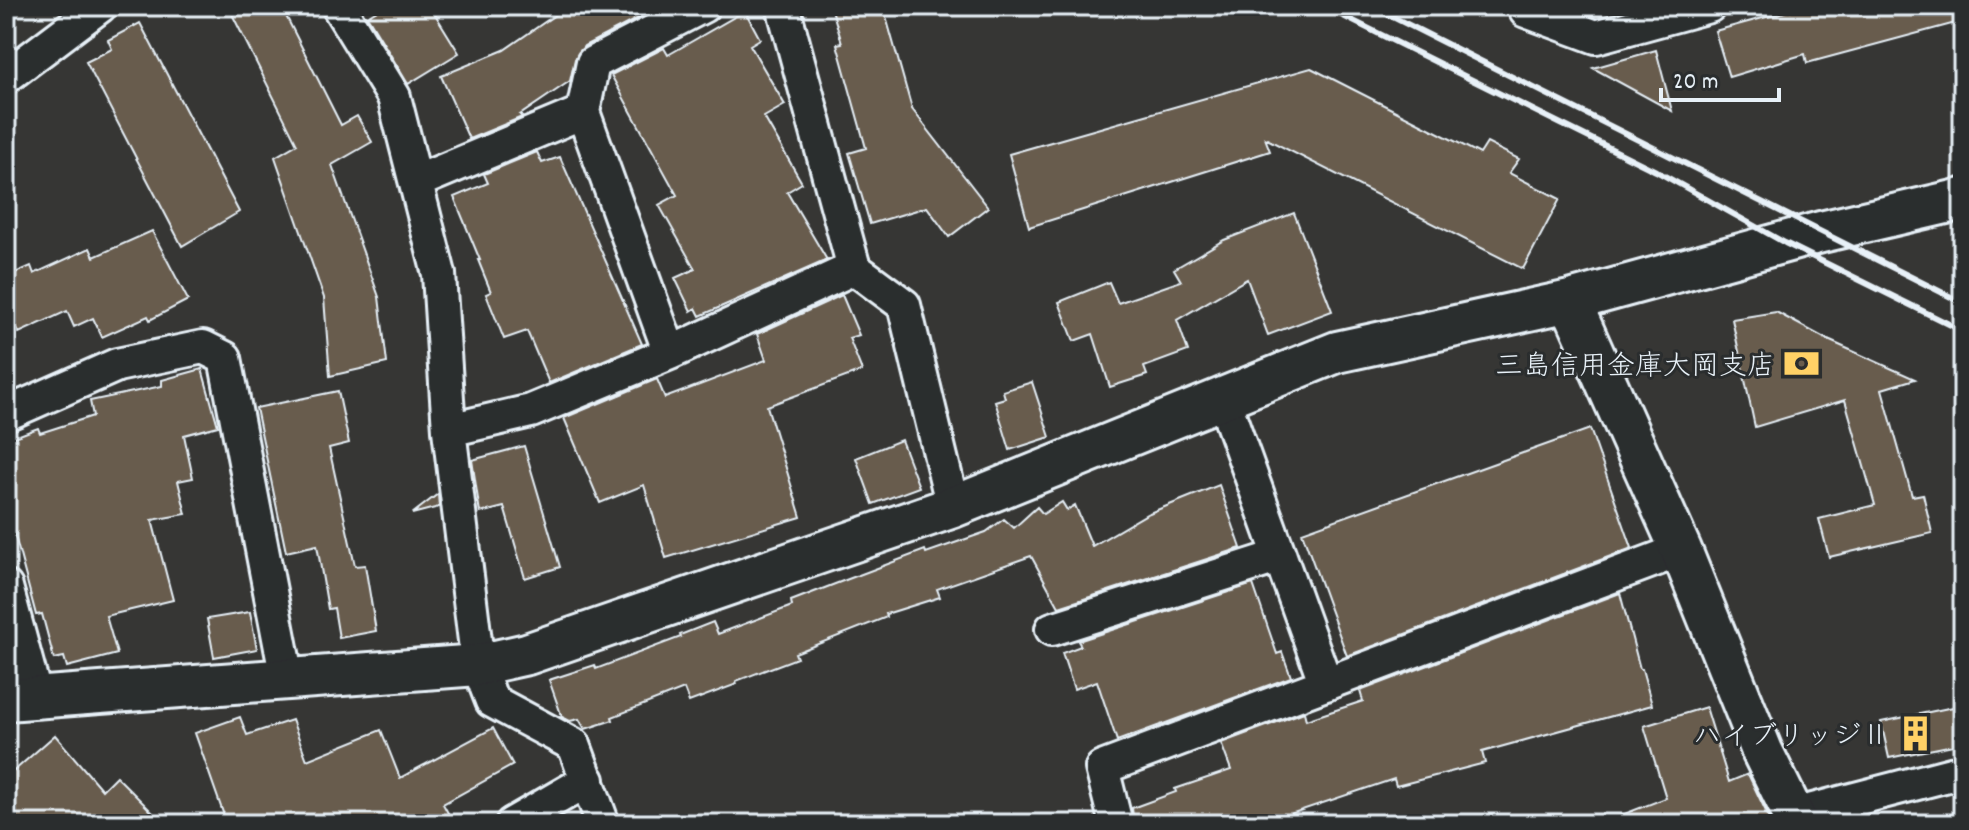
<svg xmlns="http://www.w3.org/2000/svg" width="1969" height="830" font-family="Dekko,'Klee One',sans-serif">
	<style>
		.building { fill: #675b4e; stroke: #e8f1f8; stroke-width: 2 }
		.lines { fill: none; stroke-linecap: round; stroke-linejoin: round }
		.minor-casing { stroke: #e8f1f8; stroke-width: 38 }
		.tertiary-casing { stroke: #e8f1f8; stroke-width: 46 }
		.minor { stroke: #2a2d2e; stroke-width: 32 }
		.tertiary { stroke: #2a2d2e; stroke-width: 40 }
		.rail { stroke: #e8f1f8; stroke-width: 6 }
		.labels { text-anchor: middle; stroke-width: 6; stroke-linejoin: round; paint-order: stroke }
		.poi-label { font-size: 28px; fill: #e8f1f8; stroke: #2a2d2e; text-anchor: end }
	</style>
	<rect width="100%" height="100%" fill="#363634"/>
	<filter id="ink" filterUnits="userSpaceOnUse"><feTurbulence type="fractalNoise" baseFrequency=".0125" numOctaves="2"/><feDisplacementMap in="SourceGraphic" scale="16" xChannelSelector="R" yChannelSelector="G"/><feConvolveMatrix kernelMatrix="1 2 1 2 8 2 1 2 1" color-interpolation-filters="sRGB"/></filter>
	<g filter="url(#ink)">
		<!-- building -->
		<path class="building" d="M228,6H281L341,125L357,116L372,142L332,165L379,297L387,363L330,376L324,298L275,157L297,144Z
			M384,6H430L459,53L408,84L367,16Z
			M568,6H642L646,14L584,46L575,59L570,81L520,115L522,117L469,139L441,76L504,50Z
			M831,6H883L912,109L988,207L949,237L927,207L870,224L849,153L866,148L837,44L842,43Z
			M1807,6H1963V21L1807,63L1805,54L1729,77L1715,31Z
			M745,11L760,39L750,45L785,105L764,117L802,183L787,192L827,260L700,316L696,308L691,311L675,278L695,269L659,205L677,195L611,75L664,48L668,55Z
			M140,23L239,212L182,246L86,62L112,49L108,40Z
			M1656,50L1672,111L1593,68Z
			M1311,68L1480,154L1487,143L1519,159L1509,173L1560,199L1523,269L1265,138L1270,151L1029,227L1009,154Z
			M537,152L542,163L560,157L642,344L549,383L527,331L504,339L486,294L491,292L478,260H480L454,197L488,183L484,174Z
			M1294,213L1332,311L1268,335L1247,279L1177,320L1188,351L1144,367L1147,375L1110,387L1093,334L1074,341L1059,302L1109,282L1118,303L1181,281L1174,269L1224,240Z
			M152,231L188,300L150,320L148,316L102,337L93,318L74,327L67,311L19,333L6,306V277L31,266L34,274L90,248L94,257Z
			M842,295L859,335L849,338L862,371L767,406L801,517L666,558L644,485L600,503L564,418L657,379L665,398L766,360L757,334Z
			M1776,312L1828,340L1915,379L1882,389L1912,496L1923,494L1932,533L1829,557L1819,519L1875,505L1845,400L1755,427L1732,319Z
			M202,369L218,426L184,435L193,478L178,481L186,514L152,520L173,600L106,616L117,654L67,667L64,657L54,659L42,614L36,615L6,502L13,500L6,474V440L38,428L40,433L93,416L90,401L162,386V380Z
			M1032,382L1050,437L1010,450L995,401L1005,398L1003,391Z
			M338,391L349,443L329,448L355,566L365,565L376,631L339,638L334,608L328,609L317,545L286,552L256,408Z
			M1590,429L1632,548L1347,656L1302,532Z
			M901,440L919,487L873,504L856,458Z
			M524,446L560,567L525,578L504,507L480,513L472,460Z
			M1219,485L1241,548L1059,607L1031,556L937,589L940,597L886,614L887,617L795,653L797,658L736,681L737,684L689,702L684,689L612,717L613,720L585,729L579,719L570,721L562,717L549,680L595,665L596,669L681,637L680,635L713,622L718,634L792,606L791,601L835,584L925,550L926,553L986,532L1004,519L1014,528L1037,507L1043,514L1062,502L1067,510L1075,505L1092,546L1147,514Z
			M438,494L439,507L412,514Z
			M1253,584L1277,654L1282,652L1291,677L1117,741L1097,681L1074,689L1062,653L1081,646L1078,641Z
			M1620,593L1640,669H1642L1652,705L1482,752L1485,763L1396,786L1394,779L1281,817L1284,824H1134L1132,808L1176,792L1175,789L1231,770L1221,743L1304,712L1306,720L1363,701L1360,691Z
			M250,612L257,649L214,657L207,619Z
			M1963,705V743L1889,758L1881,722Z
			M1706,707L1729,782L1748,774L1772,824H1607L1606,821L1666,798L1644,726Z
			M240,717L247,735L292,720L307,760L381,730L400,778L493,728L513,765L443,804L454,824H227L195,733Z
			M55,735L102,790L116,776L164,824H6V778Z"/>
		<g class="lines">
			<defs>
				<path id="minor" d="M338,6L394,97L439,274L449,430L478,665L492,701L574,745L603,824
					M1524,6L1526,11L1596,37L1709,6
					M6,77L100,6
					M583,112L670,353
					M416,182L583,112L593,63L703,6
					M854,268L904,305L953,507
					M1223,398L1326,684
					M6,414L117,365L203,347L225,358L287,679
					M449,430L531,411L670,353L854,268L783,6
					M6,587L36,698
					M1052,629L1280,556
					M1794,815L1963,771
					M512,824L588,780
					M1116,824L1102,768L1681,550"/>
				<path id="tertiary" d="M1570,301L1681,550L1762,751L1798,824
					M6,700L478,665L527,654L953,507L1337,352L1570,301L1821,232L1963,199"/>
			</defs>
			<!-- minor casing -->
			<use href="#minor" class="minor-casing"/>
			<!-- tertiary casing -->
			<use href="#tertiary" class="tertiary-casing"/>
			<!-- minor -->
			<use href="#minor" class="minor"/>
			<!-- tertiary -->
			<use href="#tertiary" class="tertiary"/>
			<!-- rail -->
			<path class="rail" d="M1323,6L1656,171L1785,243L1963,331
				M1371,6L1963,303"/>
		</g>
	</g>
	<!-- icons -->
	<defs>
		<symbol id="bank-bare" viewBox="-9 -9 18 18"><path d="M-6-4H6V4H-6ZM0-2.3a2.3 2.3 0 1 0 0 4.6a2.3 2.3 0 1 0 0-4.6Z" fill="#ffd166" stroke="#2a2d2e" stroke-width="2.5" paint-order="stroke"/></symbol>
		<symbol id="building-bare" viewBox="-9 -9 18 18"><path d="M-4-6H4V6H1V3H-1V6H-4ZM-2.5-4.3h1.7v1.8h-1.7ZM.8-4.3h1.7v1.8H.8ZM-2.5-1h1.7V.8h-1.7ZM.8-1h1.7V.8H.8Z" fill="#ffd166" stroke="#2a2d2e" stroke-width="2.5" paint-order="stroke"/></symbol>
	</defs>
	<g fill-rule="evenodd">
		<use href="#bank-bare" x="1776" y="338" width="51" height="51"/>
		<use href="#building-bare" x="1890" y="708" width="51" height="51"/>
	</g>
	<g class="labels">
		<!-- poi labels -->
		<g class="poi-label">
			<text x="1775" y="374">三島信用金庫大岡支店</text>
			<text x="1889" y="744">ハイブリッジⅡ</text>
		</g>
	</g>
	<!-- margin -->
	<rect width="1969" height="830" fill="none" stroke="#2a2d2e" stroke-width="32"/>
	<rect x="16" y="16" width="1937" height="798" fill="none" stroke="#e8f1f8" stroke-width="3" filter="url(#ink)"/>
	<!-- scale -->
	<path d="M1661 88v12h118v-12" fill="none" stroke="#e8f1f8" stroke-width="4"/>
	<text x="1673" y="88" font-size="24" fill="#e8f1f8" stroke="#2a2d2e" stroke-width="6" paint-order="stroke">20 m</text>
</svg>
